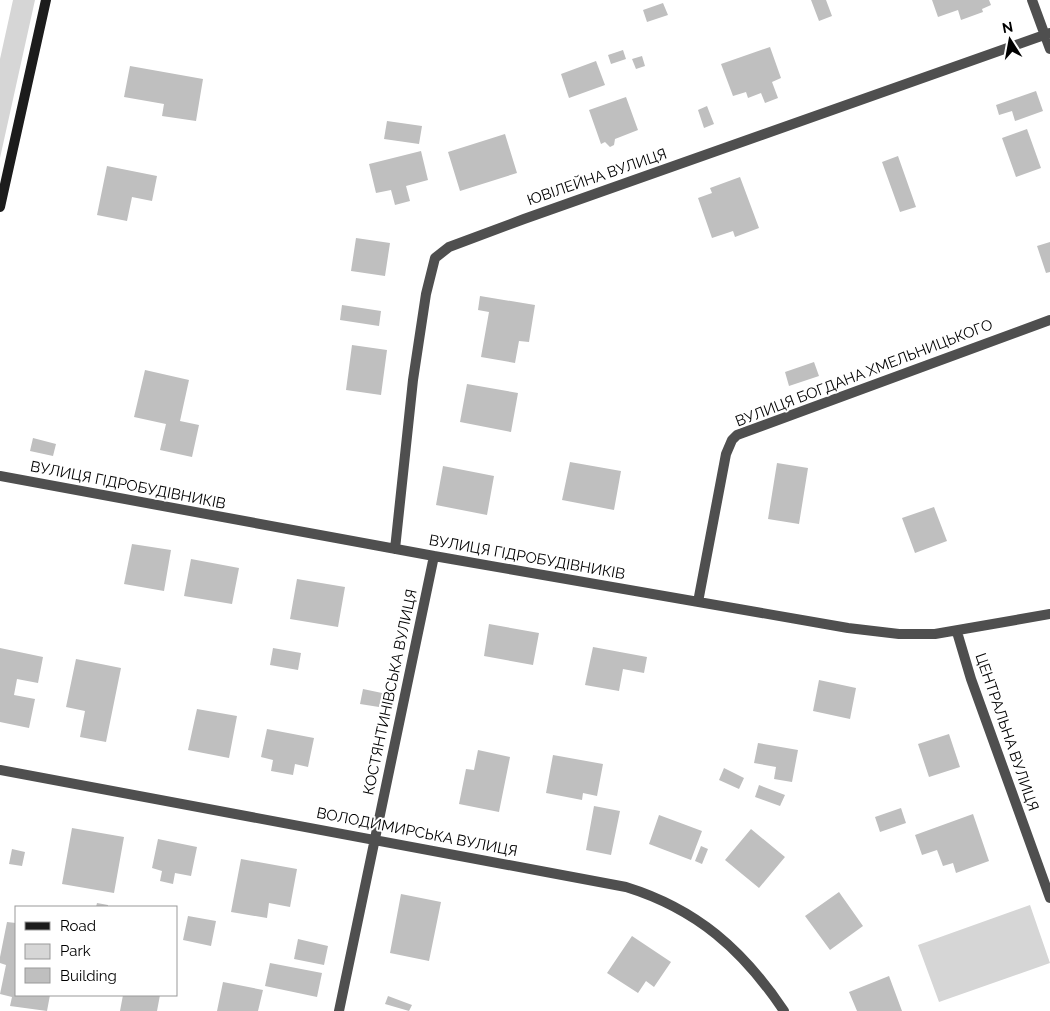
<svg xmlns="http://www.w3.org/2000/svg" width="1050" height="1011" font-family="Raleway,sans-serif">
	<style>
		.green { fill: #d6d6d6 }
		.building { fill: #bfbfbf }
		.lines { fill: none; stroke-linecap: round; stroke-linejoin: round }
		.street { stroke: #4f4f4f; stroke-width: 10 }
		.secondary { stroke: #1c1c1c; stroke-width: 10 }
		.labels { text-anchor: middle; stroke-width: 4; stroke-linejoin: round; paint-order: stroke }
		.street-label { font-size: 15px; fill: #000; stroke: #fff }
	</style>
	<rect width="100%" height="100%" fill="#fff"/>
	<!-- green -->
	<path class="green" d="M13,0H35L0,158V59Z
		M1030,905L1050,963L939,1002L918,945Z"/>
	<!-- building -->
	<path class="building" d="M811,0H826L832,16L819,21Z
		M932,0H989L991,5L982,9L983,12L961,20L958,10L938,17Z
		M663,3L668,15L647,22L643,10Z
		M770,47L781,78L772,82L778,98L765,103L761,93L748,98L746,92L733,96L721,64Z
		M623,50L626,59L611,64L608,55Z
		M642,56L645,66L636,69L632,59Z
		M596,61L605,85L569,98L561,74Z
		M130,66L203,79L196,121L162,116L164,104L124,97Z
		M1036,91L1043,111L1015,121L1012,111L999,115L996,105Z
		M626,97L638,130L615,139L614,145L610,147L605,142L601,144L589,110Z
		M707,106L714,124L704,128L698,110Z
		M387,121L422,126L419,144L384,139Z
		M1027,129L1041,168L1016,177L1002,138Z
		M505,134L517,173L460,191L448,152Z
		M421,151L428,180L406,186L410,201L395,205L391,190L376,193L369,164Z
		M898,156L916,207L900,212L882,162Z
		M107,166L157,176L152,201L132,197L127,221L97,215Z
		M740,177L759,228L735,237L733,231L712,238L698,198L712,193L710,188Z
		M356,238L390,243L385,276L351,271Z
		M1050,242V272L1046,273L1037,246Z
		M480,296L535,305L529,342L519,341L515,363L481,357L489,312L478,310Z
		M342,305L381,311L379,326L340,320Z
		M352,345L387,350L381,395L346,390Z
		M814,362L819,376L789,386L785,372Z
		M145,370L189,380L180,421L199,425L192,457L160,450L166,424L134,417Z
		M467,384L518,393L511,432L460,422Z
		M33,438L56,444L53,456L30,451Z
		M570,462L621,471L614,510L562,500Z
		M777,463L808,468L799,524L768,519Z
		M443,466L494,476L487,515L436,505Z
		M934,507L947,541L915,553L902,518Z
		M132,544L171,550L164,591L124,584Z
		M191,559L239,568L232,604L184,596Z
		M297,579L345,587L338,627L290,619Z
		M489,624L539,633L533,665L484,656Z
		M593,647L647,657L644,673L623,669L619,691L585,685Z
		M0,648L43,657L38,683L17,679L14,695L35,699L29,728L0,722Z
		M273,648L301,653L298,670L270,665Z
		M76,659L121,668L106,742L80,737L85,711L66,707Z
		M819,680L856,688L850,719L813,711Z
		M363,689L382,693L379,707L360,704Z
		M197,709L237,716L229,758L188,750Z
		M267,729L314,738L308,767L295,764L293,775L271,771L273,760L261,757Z
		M949,734L960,767L929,777L918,744Z
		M758,743L798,750L792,782L774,779L776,767L754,763Z
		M478,750L510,757L499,812L459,804L466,769L474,770Z
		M553,755L603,764L597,796L583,793L582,800L546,793Z
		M724,768L744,778L739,789L719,780Z
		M759,785L785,795L780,806L755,797Z
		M594,806L620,811L611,855L586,850Z
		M901,808L906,823L880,832L875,817Z
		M973,814L989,861L956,873L953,863L943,866L937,850L922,855L915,835Z
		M659,815L702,831L691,860L649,844Z
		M72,828L124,837L114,893L62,884Z
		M751,829L785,857L759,888L725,860Z
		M158,839L197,847L191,876L175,873L173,884L160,881L162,871L152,868Z
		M701,846L708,849L702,864L695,861Z
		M12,849L25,852L22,866L9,864Z
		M241,859L297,869L290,907L269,903L267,918L231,912Z
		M839,892L863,926L830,950L805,916Z
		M401,894L441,902L429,961L390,953Z
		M97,903L108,905V907H96Z
		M188,916L216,921L211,946L183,940Z
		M7,922L16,923V995H50L47,1011L10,1006L12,997L0,994L6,965L0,963V957Z
		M632,936L671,962L654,987L646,981L638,993L607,973Z
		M298,939L328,946L324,965L294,959Z
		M270,963L322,973L317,997L265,986Z
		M889,976L902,1011H857L849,992Z
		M223,982L263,990L258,1011H217Z
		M123,995H160L157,1011H120Z
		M388,996L412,1005L409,1011L385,1004Z"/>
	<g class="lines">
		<!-- street -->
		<path class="street" d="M1032,0L1050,49
			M0,476L434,556L848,628L899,634H935L1050,614
			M395,549L413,380L426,294L435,258L449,247L524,219L1050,33
			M698,602L726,454L732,440L737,435L1050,320
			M957,632L971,679L1050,898
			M0,770L626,887C697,909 743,950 784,1011
			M339,1011L434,556"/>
		<!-- secondary -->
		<path class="secondary" d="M0,207L46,0"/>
	</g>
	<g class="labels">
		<!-- street labels -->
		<g class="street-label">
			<text transform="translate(597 177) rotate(-19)" y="5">ЮВІЛЕЙНА ВУЛИЦЯ</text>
			<text transform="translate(864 373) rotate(-21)" y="5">ВУЛИЦЯ БОГДАНА ХМЕЛЬНИЦЬКОГО</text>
			<text transform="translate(128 485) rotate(11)" y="5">ВУЛИЦЯ ГІДРОБУДІВНИКІВ</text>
			<text transform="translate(527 557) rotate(10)" y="5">ВУЛИЦЯ ГІДРОБУДІВНИКІВ</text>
			<text transform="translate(390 692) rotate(-78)" y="5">КОСТЯНТИНІВСЬКА ВУЛИЦЯ</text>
			<text transform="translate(1007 732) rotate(71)" y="5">ЦЕНТРАЛЬНА ВУЛИЦЯ</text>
			<text transform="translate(417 832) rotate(11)" y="5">ВОЛОДИМИРСЬКА ВУЛИЦЯ</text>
		</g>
	</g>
	<!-- legend -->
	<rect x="15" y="906" width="162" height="90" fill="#ffffff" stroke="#999999"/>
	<rect x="25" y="922" width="25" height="8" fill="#1c1c1c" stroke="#999999"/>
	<text x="60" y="931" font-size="15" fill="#000000">Road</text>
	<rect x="25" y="944" width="25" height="15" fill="#d6d6d6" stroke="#999999"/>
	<text x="60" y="956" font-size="15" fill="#000000">Park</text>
	<rect x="25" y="968" width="25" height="15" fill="#bfbfbf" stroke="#999999"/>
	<text x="60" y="981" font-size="15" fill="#000000">Building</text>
	<!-- north arrow -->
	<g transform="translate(1010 40) rotate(349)" stroke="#ffffff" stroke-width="4" paint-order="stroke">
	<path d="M0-4L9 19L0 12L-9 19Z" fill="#000000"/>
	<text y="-8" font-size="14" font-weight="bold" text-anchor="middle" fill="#000000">N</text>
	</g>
</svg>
